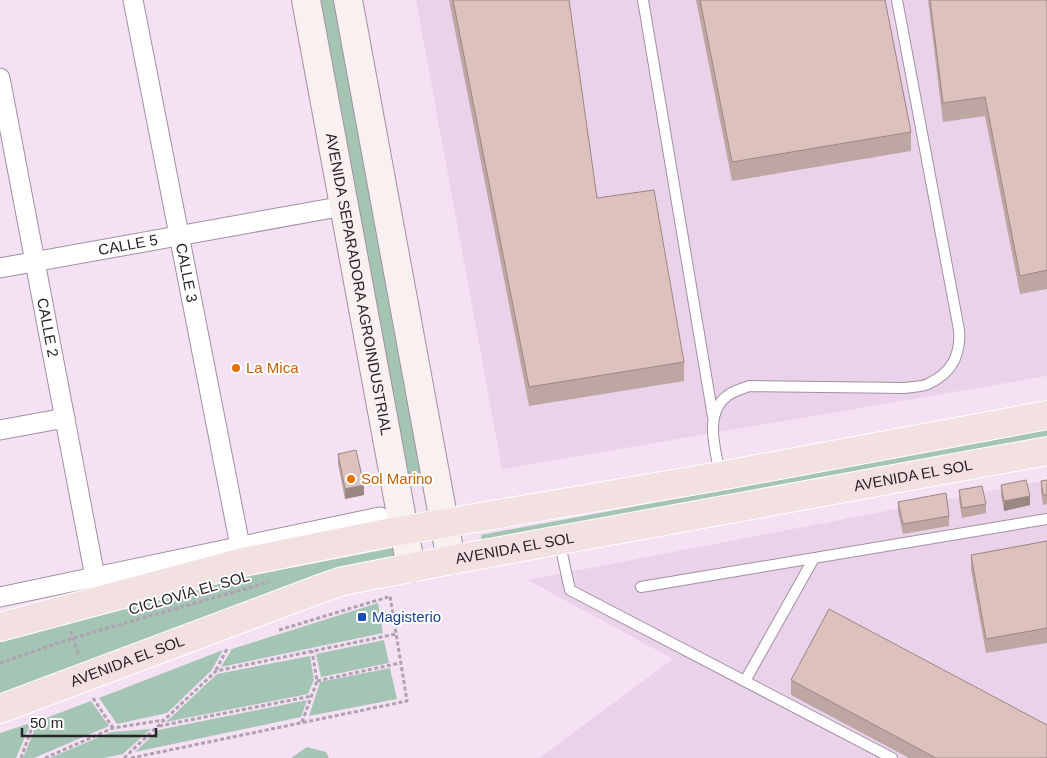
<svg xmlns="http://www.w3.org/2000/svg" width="1047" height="758" font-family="Arial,sans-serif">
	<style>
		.built { fill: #ebd2eb }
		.green { fill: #a4c5b4 }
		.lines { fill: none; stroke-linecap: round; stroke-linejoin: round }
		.lane-casing { stroke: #a290a2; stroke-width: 12 }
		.street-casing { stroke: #a290a2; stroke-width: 21 }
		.secondary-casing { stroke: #a290a2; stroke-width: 30 }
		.primary-casing { stroke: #fff; stroke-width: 30 }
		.path { stroke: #b0a1b0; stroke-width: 3; stroke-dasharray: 4 2.5; stroke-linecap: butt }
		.lane { stroke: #fff; stroke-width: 10 }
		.street { stroke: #fff; stroke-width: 19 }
		.secondary { stroke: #f9f0f0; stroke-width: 28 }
		.primary { stroke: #f3e0e1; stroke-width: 28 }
		.wall { fill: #bea6a2 }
		.shaded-wall { fill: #9b8784 }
		.building { fill: #ddc1bc; stroke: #9b8784 }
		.food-dot { fill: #e8710a; stroke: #fff; stroke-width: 2 }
		.transit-dot { fill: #1a4fb4; stroke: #fff; stroke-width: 2 }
		.labels { text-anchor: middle; stroke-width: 4; stroke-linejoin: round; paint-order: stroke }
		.street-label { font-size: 15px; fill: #282128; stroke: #fff }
		.food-label { font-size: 15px; fill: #c56008; stroke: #fff; text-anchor: start }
		.transit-label { font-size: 15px; fill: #164399; stroke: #fff; text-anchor: start }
	</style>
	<rect width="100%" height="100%" fill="#f4e1f4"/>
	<!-- built -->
	<path class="built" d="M416,0H1047V376L502,469Z
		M1047,480V758H539L673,659L528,580Z"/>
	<!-- green -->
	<path class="green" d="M321,0H337L424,472L408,475Z
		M1047,430V442L483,549L481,535Z
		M393,548L396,550L398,559L0,699V638L109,608L238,578Z
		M378,603L383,633L221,667L232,649Z
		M384,640L389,663L321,677L316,654Z
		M223,650L211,671L167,713L117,724L99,698Z
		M310,656L314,680L308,694L166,722L217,674Z
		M390,668L397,699L309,716L320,682Z
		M307,700L301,717L135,752L158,730Z
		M91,701L109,726L34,758H23L38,721Z
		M31,723L16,758H0V733Z
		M151,729L123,754L104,758H50L111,732Z
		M307,747L326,752L329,758H291Z"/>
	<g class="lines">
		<defs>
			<path id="lane" d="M643,0L713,417
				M720,475C716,451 703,414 727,396C733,391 742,389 749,386L905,388C912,387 921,387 928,384C952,373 961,355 959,330L897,0
				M559,540L570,590L892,758
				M641,587L1047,519
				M745,681L814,558"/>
			<g id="street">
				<path id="s1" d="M133,0L240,546"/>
				<path id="s2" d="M0,78L95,577"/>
				<path id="s3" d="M0,268L344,206"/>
				<path d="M0,430L65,418"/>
				<path d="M0,597L380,517L404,530"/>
			</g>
			<g id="secondary">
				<path id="s4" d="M306,0L411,568"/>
				<path d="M348,0L451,560"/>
			</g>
			<g id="primary">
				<path d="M0,627L243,562L382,534L720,476L1047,415"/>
				<path id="s5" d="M0,709L317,590L343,581L451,560L1047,451"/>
			</g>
		</defs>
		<!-- lane casing -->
		<use href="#lane" class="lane-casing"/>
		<!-- street casing -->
		<use href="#street" class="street-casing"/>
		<!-- secondary casing -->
		<use href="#secondary" class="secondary-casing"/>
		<!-- primary casing -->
		<use href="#primary" class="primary-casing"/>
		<!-- path -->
		<path class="path" d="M279,630L388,597
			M71,631L79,656
			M0,663L73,638L269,582
			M216,670L228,647
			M317,681L400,663
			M93,698L113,728
			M302,722L317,681L312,651
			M159,726L312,696
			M21,758L35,719
			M45,758L113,728L164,720
			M124,758L216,671L396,634
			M131,758L407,701L390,596"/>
		<!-- lane -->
		<use href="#lane" class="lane"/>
		<!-- street -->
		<use href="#street" class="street"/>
		<!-- secondary -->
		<use href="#secondary" class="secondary"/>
		<!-- primary -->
		<use href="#primary" class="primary"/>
	</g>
	<!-- wall -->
	<path class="wall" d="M449,0H569L597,198L684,362V381L529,406Z
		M696,0H885L911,132V151L732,181Z
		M928,0H1047V289L1020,294L985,116L943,122Z
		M338,454L364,495L345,499L338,464Z
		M1047,480V504L1043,505L1041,491V481Z
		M1001,485L1030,505L1004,511L1001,495Z
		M959,490L986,504V513L962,518L959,500Z
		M898,502L949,516V526L903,534L898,511Z
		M1047,541V643L986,653L971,570V555Z
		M791,680L1047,758H909L791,695Z"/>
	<!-- shaded-wall -->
	<path class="shaded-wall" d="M364,485V495L345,499V489Z
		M1030,496V505L1004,511V501Z"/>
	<!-- building -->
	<path class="building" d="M453,0H569L597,198L654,190L684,362L529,387Z
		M700,0H885L911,132L732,162Z
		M930,0H1047V270L1020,276L985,97L943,103Z
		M356,450L364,485L345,489L338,454Z
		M1026,480L1030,496L1004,501L1001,485Z
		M1047,480V495H1043L1041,481Z
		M982,486L986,504L962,508L959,490Z
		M946,493L949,516L903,524L898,502Z
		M1047,541V628L986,639L971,555Z
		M829,609L1047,725V758H936L791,680Z"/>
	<!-- markers -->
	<g class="food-dot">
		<circle cx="236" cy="368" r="5"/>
		<circle cx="351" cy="479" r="5"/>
	</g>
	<rect class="transit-dot" x="357" y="612" width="10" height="10" rx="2.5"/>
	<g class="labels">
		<!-- street labels -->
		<g class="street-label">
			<text dy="5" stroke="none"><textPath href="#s3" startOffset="130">CALLE 5</textPath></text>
			<text dy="5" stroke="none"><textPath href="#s1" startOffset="278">CALLE 3</textPath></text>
			<text dy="5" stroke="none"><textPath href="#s4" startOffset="289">AVENIDA SEPARADORA AGROINDUSTRIAL</textPath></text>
			<text dy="5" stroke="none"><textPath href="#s2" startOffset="254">CALLE 2</textPath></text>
			<text dy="5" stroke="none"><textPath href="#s5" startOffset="946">AVENIDA EL SOL</textPath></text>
			<text dy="5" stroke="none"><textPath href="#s5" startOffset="541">AVENIDA EL SOL</textPath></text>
			<text transform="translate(189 593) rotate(-16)" y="5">CICLOVÍA EL SOL</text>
			<text dy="5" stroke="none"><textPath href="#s5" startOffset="136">AVENIDA EL SOL</textPath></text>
		</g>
		<!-- food labels -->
		<g class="food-label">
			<text x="246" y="373">La Mica</text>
			<text x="361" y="484">Sol Marino</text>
		</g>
		<!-- transit labels -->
		<g class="transit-label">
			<text x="372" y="622">Magisterio</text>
		</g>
	</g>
	<!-- scale -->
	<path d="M22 728v8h134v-8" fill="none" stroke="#282128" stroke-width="2.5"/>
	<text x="30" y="728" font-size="15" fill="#282128" stroke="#ffffff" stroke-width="4" paint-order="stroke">50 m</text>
</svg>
